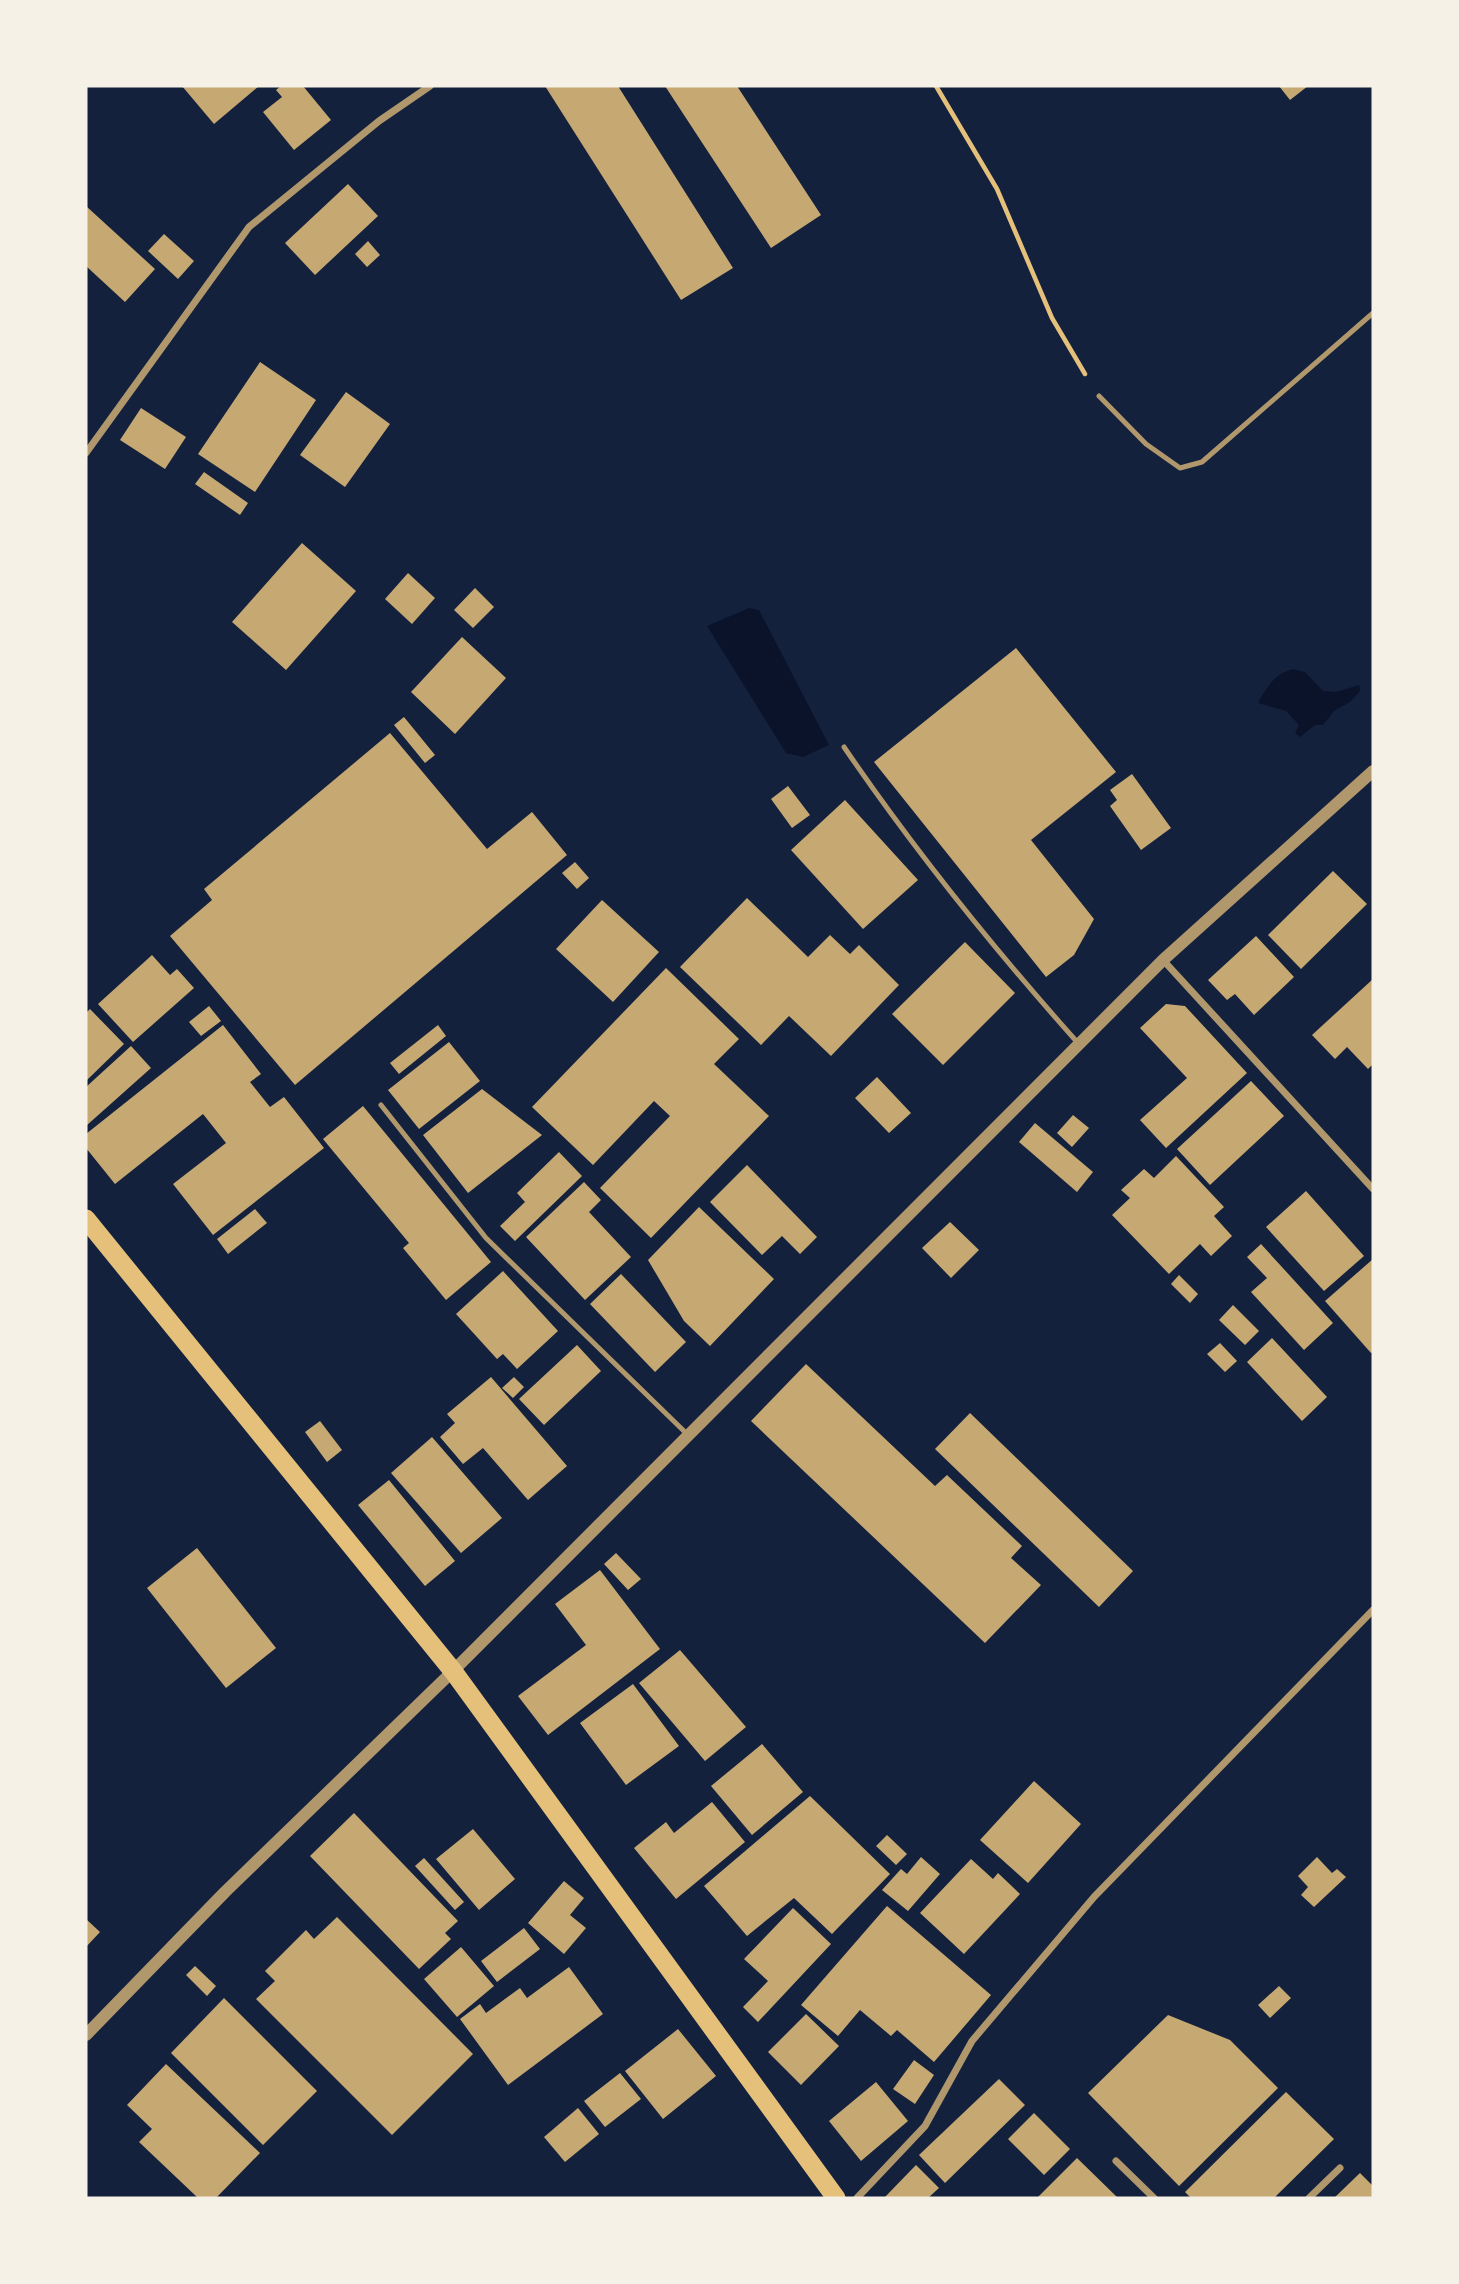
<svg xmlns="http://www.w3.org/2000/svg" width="1459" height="2284" font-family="Signika,sans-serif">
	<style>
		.water { fill: #0b132b }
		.building { fill: #c6a872 }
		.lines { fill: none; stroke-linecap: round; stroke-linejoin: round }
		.path { stroke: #e5c07b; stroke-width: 4.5 }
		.service { stroke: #b1986c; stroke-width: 5 }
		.minor { stroke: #b1986c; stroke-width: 7 }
		.tertiary { stroke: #b1986c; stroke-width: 12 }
		.trunk { stroke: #e5c07b; stroke-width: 19 }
	</style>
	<rect width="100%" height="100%" fill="#14213d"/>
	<!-- water -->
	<path class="water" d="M749,608L759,610L829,745L803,757L786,753L707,626Z
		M1293,669L1305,672L1323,691L1336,692L1359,685L1360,691L1350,702L1334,711L1323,725H1315L1300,737L1295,733L1299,725L1286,711L1258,703C1266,687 1276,673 1293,669Z"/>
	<!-- building -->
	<path class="building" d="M182,86H259L214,124Z
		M281,86H303L331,120L294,150L263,112L282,97L276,90Z
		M545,86H618L733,268L681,300Z
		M665,86H737L821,215L771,248Z
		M1279,86H1308L1290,100Z
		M348,184L378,216L315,275L285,243Z
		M86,206L155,269L125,302L86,266Z
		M164,234L194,261L178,279L148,251Z
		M368,241L380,255L367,267L355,254Z
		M260,362L316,400L255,492L198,454Z
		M346,392L390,424L345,487L300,455Z
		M141,408L186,437L165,469L120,440Z
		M204,472L248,503L240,515L195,484Z
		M302,543L356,591L286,670L232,622Z
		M408,573L435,598L412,624L385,599Z
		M475,588L494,607L473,628L454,610Z
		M462,637L506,678L455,734L411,692Z
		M1016,648L1116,772L1031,840L1094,919L1074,955L1046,977L874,762Z
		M404,717L435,755L425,763L394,725Z
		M390,733L487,849L532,812L567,855L295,1085L170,936L212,900L204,889Z
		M1132,774L1171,828L1141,850L1110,806L1117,800L1110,790Z
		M788,786L810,815L792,828L771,799Z
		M845,800L918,880L863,929L791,850Z
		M575,862L589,878L577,889L562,873Z
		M1333,871L1367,904L1301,969L1268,935Z
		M747,898L808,957L830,935L850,954L859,945L899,985L831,1056L789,1016L761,1045L680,967Z
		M602,900L659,952L613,1002L556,949Z
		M1256,936L1294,977L1254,1015L1235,994L1227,1000L1208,980Z
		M965,942L1015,993L943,1065L892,1014Z
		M152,955L170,975L177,969L194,988L133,1042L98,1004Z
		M666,968L739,1039L714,1064L769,1116L651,1238L600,1188L670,1116L654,1101L593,1165L532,1107Z
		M1373,979V1064L1368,1069L1347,1047L1335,1059L1312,1035Z
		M1166,1004L1185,1006L1247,1073L1166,1148L1140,1120L1187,1078L1140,1028Z
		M209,1006L221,1021L201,1036L189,1022Z
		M90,1009L124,1044L86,1081V1013Z
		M223,1025L261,1074L250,1082L270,1107L284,1097L324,1148L213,1235L173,1184L226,1143L203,1114L115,1184L86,1148V1134Z
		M438,1025L446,1036L399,1074L390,1063Z
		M449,1042L480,1081L419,1129L388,1090Z
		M131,1046L151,1068L86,1126V1087Z
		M877,1077L911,1113L889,1133L855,1098Z
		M1251,1081L1284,1116L1210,1185L1177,1149Z
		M482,1089L542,1135L468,1193L423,1135Z
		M363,1106L491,1262L446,1300L403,1248L409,1243L323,1139Z
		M1073,1115L1089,1128L1072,1147L1057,1133Z
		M1035,1123L1093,1172L1077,1192L1019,1142Z
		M559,1152L582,1176L515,1241L500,1226L525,1202L517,1193Z
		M1176,1156L1224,1207L1214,1216L1232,1236L1211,1256L1200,1244L1169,1274L1112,1215L1130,1198L1121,1190L1144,1169L1154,1178Z
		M747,1165L817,1237L800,1254L782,1236L762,1255L710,1202Z
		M584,1182L601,1200L589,1212L631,1257L585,1300L526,1237Z
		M1306,1191L1364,1256L1324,1291L1266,1227Z
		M699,1207L774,1279L710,1346L684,1321L648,1260Z
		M255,1209L267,1223L228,1254L217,1239Z
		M950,1222L979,1250L951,1278L922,1248Z
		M1261,1244L1333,1323L1304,1350L1251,1292L1267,1278L1247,1257Z
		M1373,1259V1352L1371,1353L1325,1301Z
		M503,1271L558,1331L517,1369L503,1354L497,1359L456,1314Z
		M621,1274L686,1342L655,1372L590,1304Z
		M1179,1275L1198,1294L1190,1303L1171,1284Z
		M1233,1305L1259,1331L1245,1345L1219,1320Z
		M1272,1338L1327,1397L1302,1421L1247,1362Z
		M1220,1343L1237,1361L1225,1372L1207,1354Z
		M577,1345L601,1371L544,1425L519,1399Z
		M806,1364L935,1486L947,1475L1022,1546L1011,1558L1041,1585L985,1643L751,1421Z
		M491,1377L567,1466L528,1500L483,1448L463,1464L440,1437L455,1423L447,1414Z
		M514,1377L524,1387L513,1398L502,1388Z
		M970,1413L1133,1571L1099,1607L935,1449Z
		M320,1421L342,1450L327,1462L305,1432Z
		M432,1437L502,1518L461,1553L391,1473Z
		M389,1480L455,1561L425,1586L358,1505Z
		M197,1548L276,1648L226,1688L147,1588Z
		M616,1553L641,1579L628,1590L604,1564Z
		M600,1570L660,1649L548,1735L518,1696L586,1645L555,1604Z
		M680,1650L746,1727L705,1761L639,1683Z
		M633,1684L679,1746L626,1785L580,1723Z
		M762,1744L803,1792L752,1835L711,1786Z
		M1034,1781L1081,1824L1028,1883L980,1840Z
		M810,1796L890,1874L832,1934L794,1898L747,1936L704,1886Z
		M712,1802L745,1842L676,1899L634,1848L666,1822L674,1833Z
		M354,1813L458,1921L445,1933L451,1939L419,1969L310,1856Z
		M473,1829L515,1879L479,1910L436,1859Z
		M887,1835L907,1854L896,1865L876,1846Z
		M921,1857L940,1874L908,1911L882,1890L901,1869L907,1874Z
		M1317,1857L1332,1873L1337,1869L1346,1877L1314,1907L1301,1895L1308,1887L1298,1876Z
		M424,1858L464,1902L455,1910L415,1866Z
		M971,1859L993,1879L998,1873L1020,1894L964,1954L920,1913Z
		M564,1881L584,1898L570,1915L586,1928L564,1954L528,1923Z
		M887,1906L991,1995L934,2062L897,2030L891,2036L860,2010L838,2036L801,2005Z
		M793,1908L831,1944L758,2022L743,2007L768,1981L744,1959Z
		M337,1917L473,2054L392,2135L256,1999L275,1981L265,1971L306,1930L314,1939Z
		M86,1919L100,1932L86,1947Z
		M524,1928L540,1949L497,1982L481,1961Z
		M461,1947L494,1986L457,2017L424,1979Z
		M195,1966L216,1986L207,1996L186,1975Z
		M569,1967L603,2014L508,2085L460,2019L480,2004L486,2013L520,1988L527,1998Z
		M1279,1986L1291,1998L1270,2018L1258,2005Z
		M224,1998L317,2091L263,2145L171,2053Z
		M806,2014L839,2046L801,2085L768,2052Z
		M1168,2015L1230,2040L1278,2088L1179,2186L1088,2093Z
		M678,2029L716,2076L663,2119L625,2071Z
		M914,2060L934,2075L915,2104L893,2089Z
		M166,2064L260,2153L216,2198H198L139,2142L152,2129L127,2105Z
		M620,2073L641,2099L605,2127L584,2101Z
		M999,2079L1025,2105L945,2183L919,2155Z
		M876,2082L908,2121L861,2161L829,2121Z
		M1286,2092L1334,2139L1274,2198H1191L1185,2192Z
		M578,2108L599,2134L565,2162L544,2137Z
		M1034,2113L1070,2149L1044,2175L1008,2139Z
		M1077,2158L1118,2198H1037Z
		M916,2165L939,2188L928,2198H884Z
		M1360,2173L1373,2186V2198H1334Z"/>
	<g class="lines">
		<!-- path -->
		<path class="path" d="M936,86L997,189L1052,318L1085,374"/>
		<!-- service -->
		<path class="service" d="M1099,396L1146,444L1180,468L1202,462L1373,313
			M844,747C915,851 994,949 1078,1043
			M381,1105L486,1238L688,1435"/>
		<!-- minor -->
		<path class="minor" d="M86,453L249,227L379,121L430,86
			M1163,960L1373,1189
			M1116,2161L1154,2198
			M857,2198L925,2126L972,2041L1094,1897L1373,1610
			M1309,2198L1340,2168"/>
		<!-- tertiary -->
		<path class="tertiary" d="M86,2035L225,1892L453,1671L1163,960L1373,771"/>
		<!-- trunk -->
		<path class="trunk" d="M86,1219L453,1671L836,2198"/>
	</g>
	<!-- border -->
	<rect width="1459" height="2284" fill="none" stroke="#f6f1e7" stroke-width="175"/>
</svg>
